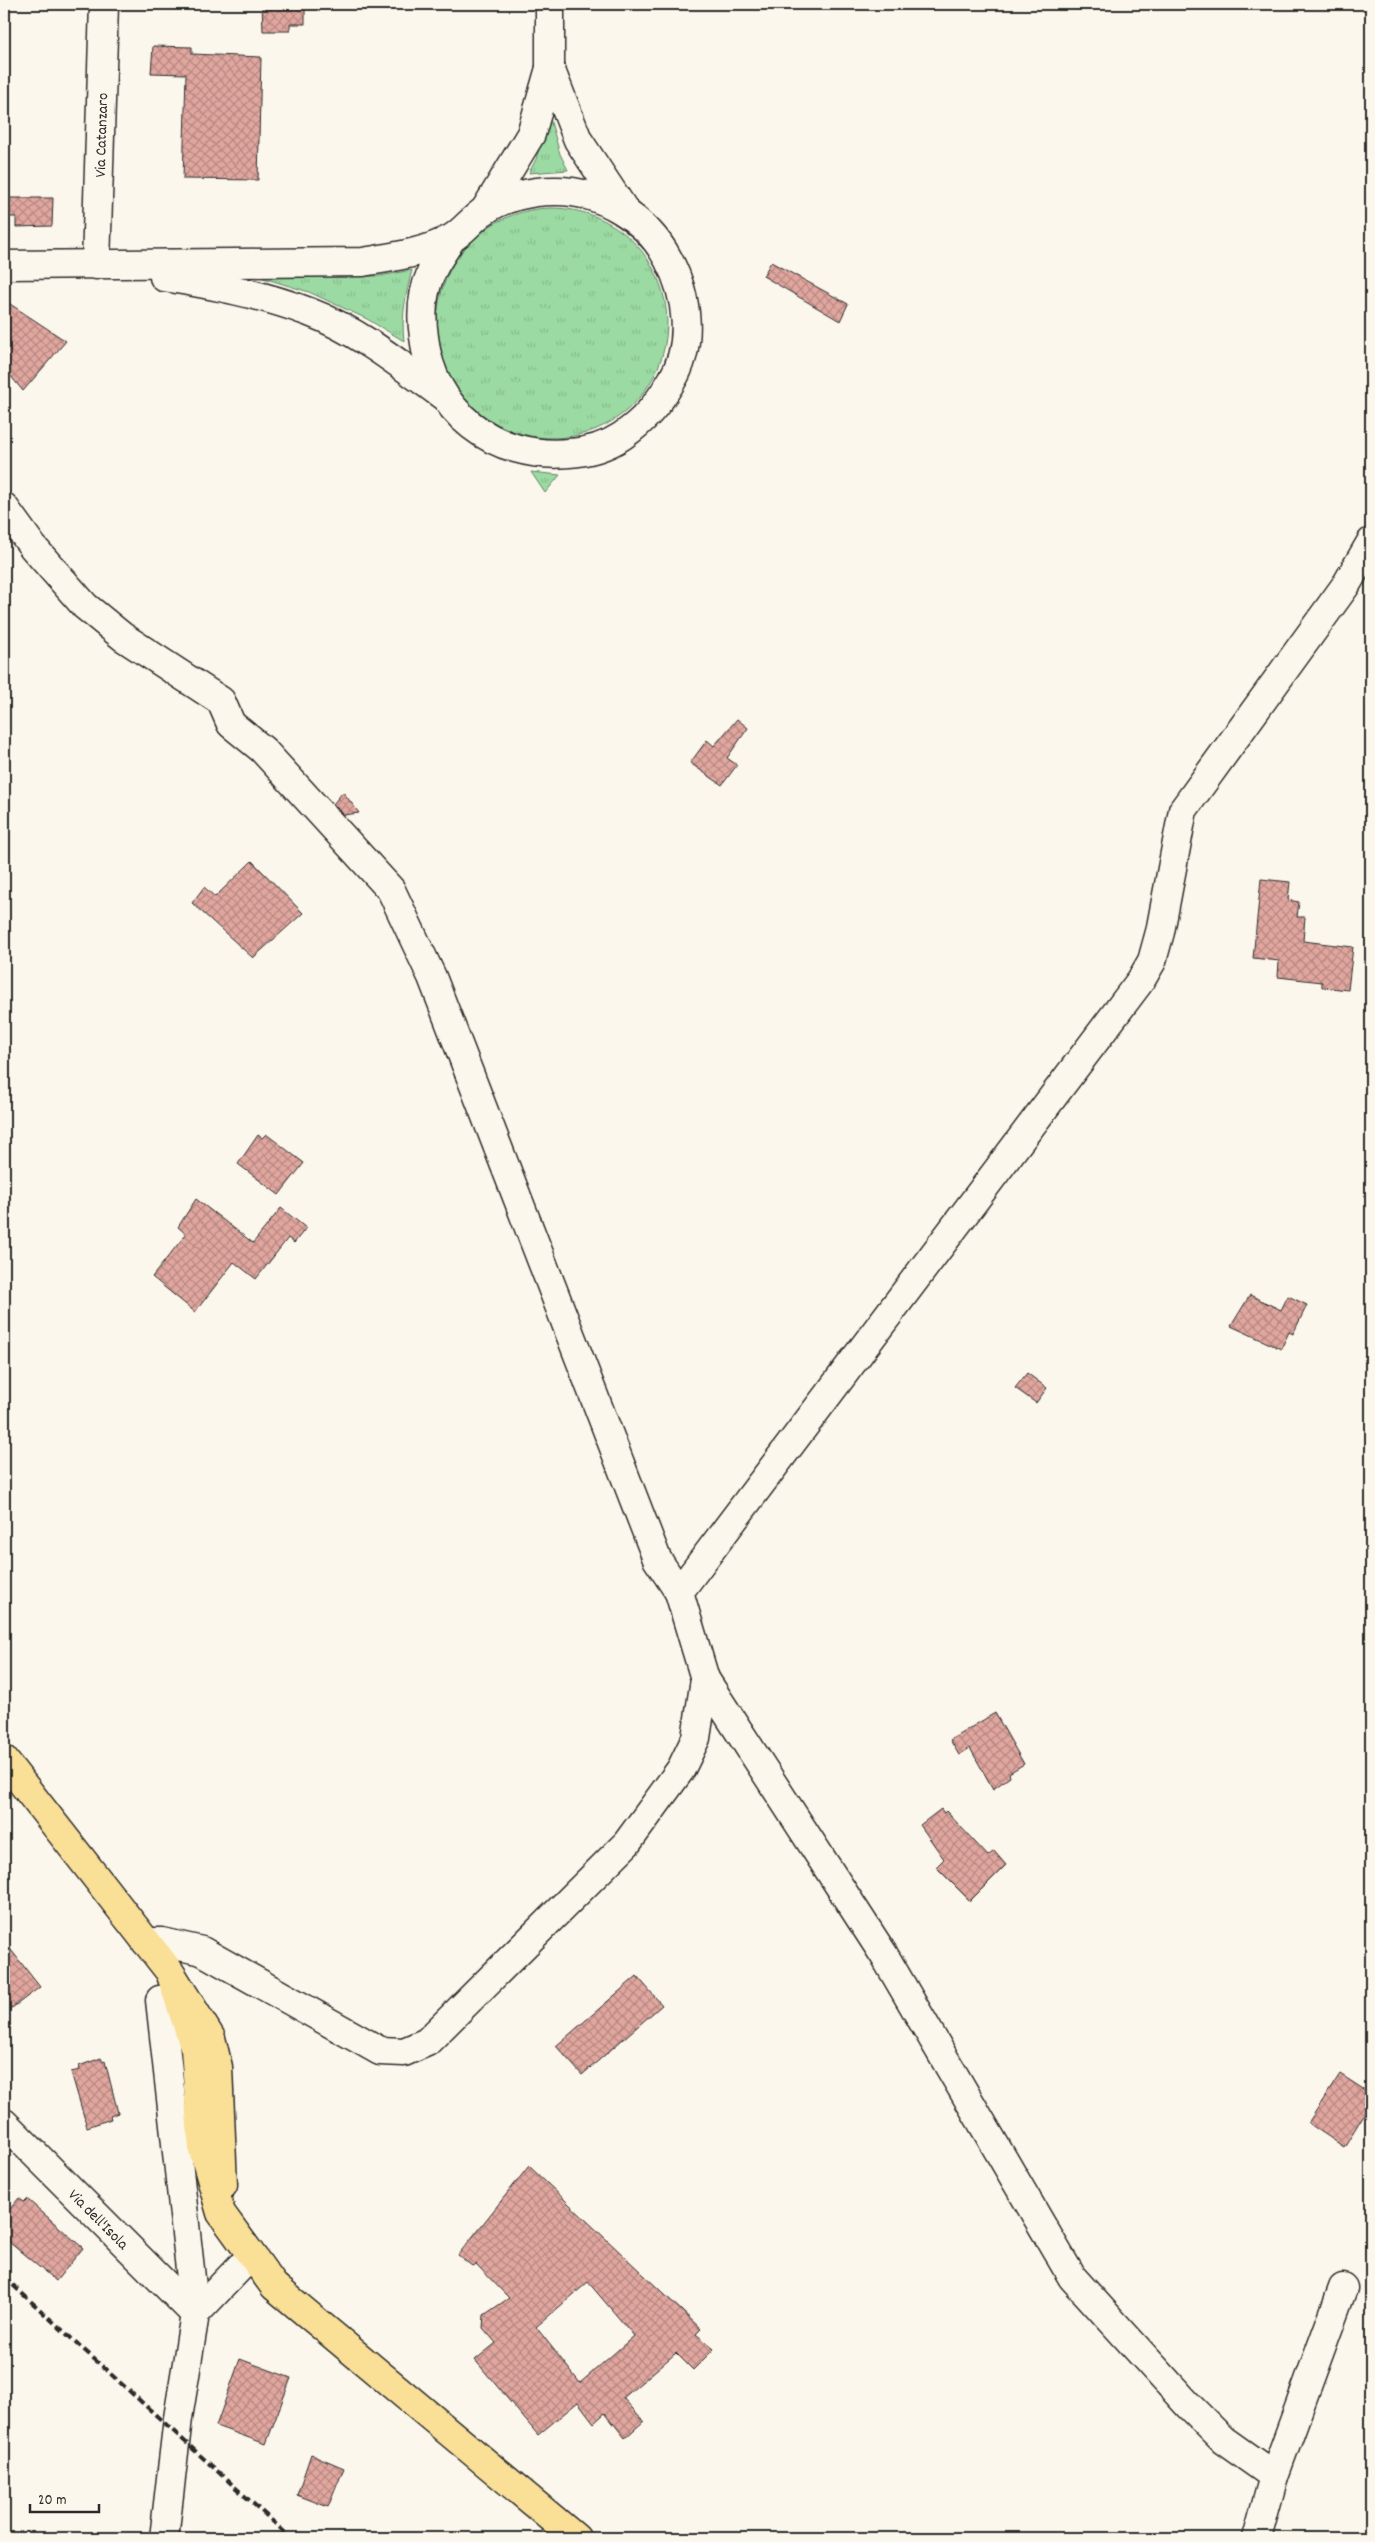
<svg xmlns="http://www.w3.org/2000/svg" width="1375" height="2542" font-family="Dekko,sans-serif">
	<style>
		.grass { fill: url(#grass-tufts); stroke: #638266 }
		.building { fill: url(#building-cross-hatch); stroke: #2b2b2b; fill-rule: evenodd }
		.lines { fill: none; stroke-linecap: round; stroke-linejoin: round }
		.minor-casing { stroke: #2b2b2b; stroke-width: 31 }
		.major-casing { stroke: #2b2b2b; stroke-width: 31 }
		.minor { stroke: #fbf7ec; stroke-width: 28 }
		.major { stroke: #fadf96; stroke-width: 28 }
		.rail { stroke: #2b2b2b; stroke-width: 4; stroke-dasharray: 8 4; stroke-linecap: butt }
		.labels { text-anchor: middle; stroke-width: 5; stroke-linejoin: round; paint-order: stroke }
		.street-label { font-size: 16px; fill: #2b2b2b; stroke: #fbf7ec }
	</style>
	<defs>
		<pattern id="grass-tufts" width="24" height="20" patternUnits="userSpaceOnUse" patternTransform="scale(1.25)"><rect width="24" height="20" fill="#9bdaa2"/><path d="M3 7l-1-3M5 7V3M7 7l1-3M15 17l-1-3M17 17v-4M19 17l1-3" fill="none" stroke="#86bb8c"/></pattern>
		<pattern id="building-cross-hatch" width="8" height="8" patternUnits="userSpaceOnUse" patternTransform="scale(1.25)"><rect width="8" height="8" fill="#e1a79f"/><path d="M0 0l8 8M0 8l8-8" fill="none" stroke="#b78882"/></pattern>
	</defs>
	<rect width="100%" height="100%" fill="#fbf7ec"/>
	<filter id="ink" filterUnits="userSpaceOnUse"><feTurbulence type="fractalNoise" baseFrequency=".02" numOctaves="2"/><feDisplacementMap in="SourceGraphic" scale="10" xChannelSelector="R" yChannelSelector="G"/><feConvolveMatrix kernelMatrix="1 2 1 2 8 2 1 2 1" color-interpolation-filters="sRGB"/></filter>
	<g filter="url(#ink)">
		<!-- grass -->
		<path class="grass" d="M549,115L560,154L568,170L529,173L536,159Z
			M437 323a115 115 0 1 1 230 0a115 115 0 1 1-230 0Z
			M412,270C406,294 401,316 404,341L367,319L309,292L260,277L380,276Z
			M531,472L560,475L545,493Z"/>
		<!-- building -->
		<path class="building" d="M262,4H305V24H290V31H263Z
			M153,46L192,47V54L261,57L258,180L183,179L186,74L151,73Z
			M4,198H53L52,226L16,227V217H4Z
			M771,262L848,304L840,321L763,276Z
			M4,300L66,341L23,391L4,368Z
			M737,719L748,728L727,758L737,765L722,785L690,763L707,740L714,746Z
			M343,792L359,813L344,815L333,804Z
			M252,861L303,913L253,958L192,903L204,887L215,897Z
			M1261,879L1290,882L1288,900L1299,902L1297,917H1305L1303,941L1353,947L1348,990L1322,987V982L1278,977L1279,961L1253,958Z
			M266,1134L304,1163L279,1195L238,1164L258,1135L262,1138Z
			M196,1199L253,1243L281,1208L306,1228L294,1243L288,1238L256,1279L234,1262L195,1312L152,1277L186,1234L178,1227Z
			M1250,1295L1281,1310L1288,1296L1307,1305L1293,1334L1289,1332L1281,1349L1231,1326Z
			M1027,1373L1047,1388L1036,1403L1015,1388Z
			M995,1713L1024,1764L1009,1773L1010,1777L993,1789L970,1748L959,1755L950,1740Z
			M941,1809L944,1813L946,1811L988,1856L994,1851L1006,1865L970,1901L936,1867L944,1859L920,1825Z
			M4,1941L40,1987L4,2014Z
			M637,1976L662,2005L582,2075L556,2046Z
			M101,2058L103,2062L105,2061L118,2113L110,2116L111,2119L87,2127L71,2072L80,2070L79,2066Z
			M1340,2074L1371,2094V2103L1344,2147L1308,2123Z
			M529,2166L701,2329L696,2334L714,2349L693,2370L676,2353L623,2398L644,2421L625,2438L605,2413L594,2423L578,2402L538,2435L475,2360L496,2343L483,2328L484,2315L509,2298L476,2264L472,2266L458,2255ZM588,2282L634,2336L580,2383L536,2327Z
			M19,2198L24,2202L27,2199L83,2248L56,2281L4,2238V2216Z
			M240,2359L291,2378L266,2444L216,2426Z
			M311,2454L344,2468L328,2507L297,2495Z"/>
		<g class="lines">
			<defs>
				<g id="minor">
					<path d="M550,4V68"/>
					<path d="M485,210L531,134L550,68L578,140L625,211"/>
					<path d="M4,265L363,262C393,257 425,253 452,238C464,231 473,218 484,211C503,197 531,191 554,191C601,190 647,219 668,259C688,296 694,345 671,382C657,405 644,421 622,436C607,446 587,452 569,453C495,460 432,412 424,337C421,317 422,293 431,273C436,261 445,249 452,238"/>
					<path id="s1" d="M96,265L104,4"/>
					<path d="M164,277C213,285 262,294 309,312C357,330 401,365 442,395"/>
					<path d="M4,507L33,547L85,606L123,637L221,701L231,724L263,750L391,890L432,977L657,1559L679,1592"/>
					<path d="M705,1679L884,1955L1072,2277L1189,2406L1223,2440L1274,2476"/>
					<path d="M146,1942H162L202,1951L380,2051L404,2052L427,2042L627,1843L681,1769L696,1738L705,1679L679,1592L1141,980L1152,961L1160,932L1183,810L1346,585L1371,542"/>
					<path d="M160,2000L195,2314"/>
					<path id="s2" d="M4,2123L195,2314"/>
					<path d="M164,2538L178,2418L195,2314L240,2267L253,2258"/>
					<path d="M1257,2538L1274,2476L1343,2288"/>
				</g>
				<path id="major" d="M4,1760L170,1972L211,2038L218,2067L223,2185
					M170,1972L195,2049L203,2150L221,2213L274,2286L576,2538"/>
			</defs>
			<!-- minor casing -->
			<use href="#minor" class="minor-casing"/>
			<!-- major casing -->
			<use href="#major" class="major-casing"/>
			<!-- minor -->
			<use href="#minor" class="minor"/>
			<!-- major -->
			<use href="#major" class="major"/>
			<!-- rail -->
			<path class="rail" d="M4,2277L291,2538"/>
		</g>
	</g>
	<g class="labels">
		<!-- street labels -->
		<g class="street-label">
			<text dy="6" stroke="none"><textPath href="#s1" startOffset="130">Via Catanzaro</textPath></text>
			<text dy="6" stroke="none"><textPath href="#s2" startOffset="135">Via dell'Isola</textPath></text>
		</g>
	</g>
	<!-- margin -->
	<rect width="1375" height="2542" fill="none" stroke="#fbf7ec" stroke-width="20"/>
	<rect x="10" y="10" width="1355" height="2522" fill="none" stroke="#2b2b2b" stroke-width="2" filter="url(#ink)"/>
	<!-- scale -->
	<path d="M30 2504v8h69v-8" fill="none" stroke="#2b2b2b" stroke-width="2.5"/>
	<text x="38" y="2504" font-size="15" fill="#2b2b2b" stroke="#fbf7ec" stroke-width="4" paint-order="stroke">20 m</text>
</svg>
